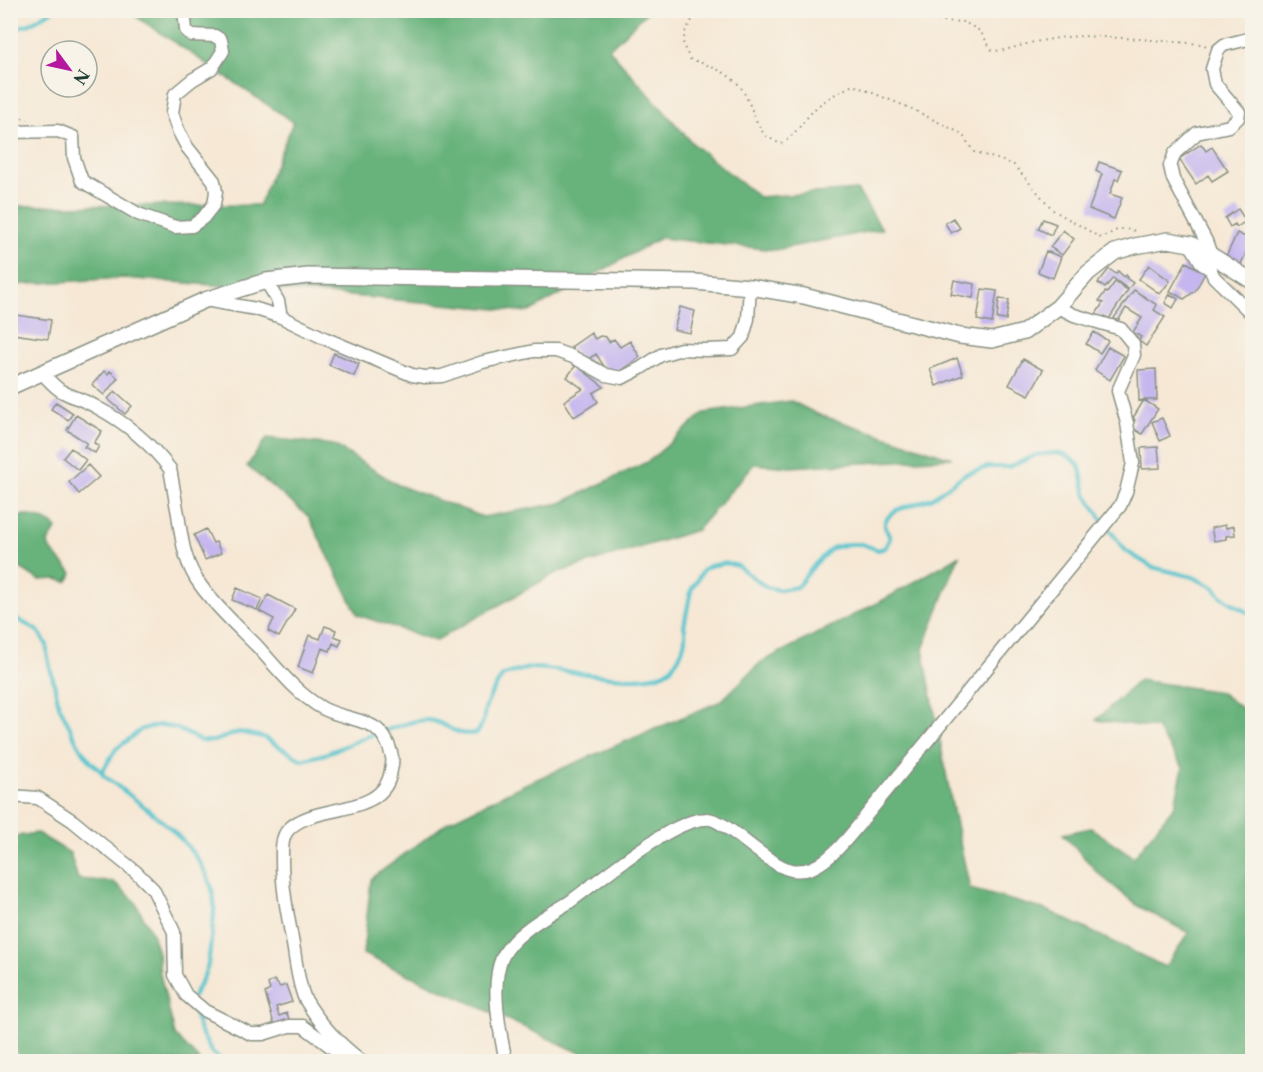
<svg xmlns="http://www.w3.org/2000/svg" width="1263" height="1072" font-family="'Libre Caslon Text',serif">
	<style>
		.forest { fill: #67b27b; stroke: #437858; stroke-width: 1.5 }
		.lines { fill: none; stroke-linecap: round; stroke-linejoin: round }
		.stream { stroke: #58c5ce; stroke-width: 4 }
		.building { fill: #c5b6ef }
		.minor-casing { stroke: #8a9284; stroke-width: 15 }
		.tertiary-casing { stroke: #8a9284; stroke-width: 18 }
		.path { stroke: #8a9284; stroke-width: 2; stroke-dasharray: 1.5 4.5; stroke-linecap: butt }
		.minor { stroke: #fff; stroke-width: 12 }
		.tertiary { stroke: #fff; stroke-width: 15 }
	</style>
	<rect width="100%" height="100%" fill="#f7f3e8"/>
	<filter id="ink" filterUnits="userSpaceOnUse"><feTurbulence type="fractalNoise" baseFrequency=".0167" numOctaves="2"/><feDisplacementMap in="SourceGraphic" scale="12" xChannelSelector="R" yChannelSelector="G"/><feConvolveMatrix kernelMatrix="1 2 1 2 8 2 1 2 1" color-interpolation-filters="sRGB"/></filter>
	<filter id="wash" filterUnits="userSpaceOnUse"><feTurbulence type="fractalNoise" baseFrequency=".008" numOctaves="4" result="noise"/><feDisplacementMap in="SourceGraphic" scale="24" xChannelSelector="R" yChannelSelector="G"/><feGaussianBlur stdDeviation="1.35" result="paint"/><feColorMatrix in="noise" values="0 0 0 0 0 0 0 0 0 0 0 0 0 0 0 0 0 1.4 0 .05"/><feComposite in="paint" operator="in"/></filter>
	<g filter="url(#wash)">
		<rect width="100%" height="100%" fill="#f6e8d5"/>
		<!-- forest -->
		<path class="forest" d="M128,11H648L609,49L694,145L759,197L857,190L882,229L775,250L660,238L529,312L376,298L123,278L11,285V206L259,205L293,122Z
			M791,401L817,414L952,458L790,467L754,464L697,530L556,573L435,641L358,615L308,516L247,466L267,438L334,445L398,485L483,517L561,503L649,461L704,413Z
			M25,515C37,517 48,519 57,528L48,542L49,548L72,573L70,578L67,582L56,579L39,580L11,562V518Z
			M959,556L923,649L953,811L970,889L1047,910L1165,967L1189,933L1138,906L1099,874L1063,834L1091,828L1134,857L1175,805L1183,767L1156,728L1096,720L1139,680L1220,692L1252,716V1061H598L363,954L371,879L448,822L523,785L721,701L761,662L887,598Z
			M37,833L70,853L78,879L114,882L134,900L152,933L158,953L160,974L175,1035L200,1061H19L10,1034L11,837Z"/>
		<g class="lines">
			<!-- stream -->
			<path class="stream" d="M10,33L22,26L28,25L53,10
				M1107,527L1126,551L1152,567L1193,577L1213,587L1221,596L1245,611L1252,614
				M10,619L19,620L38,631L47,645V654L59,705L79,746L91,762L102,772L103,775C141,805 195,838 211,886C216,901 214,916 212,932C210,943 210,957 207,968C204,978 197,988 193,997
				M383,731C397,727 412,720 426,720C446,720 452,738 477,733L483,722L485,709L491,694L503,675C512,673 522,669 530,668C563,667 647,691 671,668C674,665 677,660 679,657C684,648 687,635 684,626L691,590L704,569L709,566L726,563L738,566L766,587L779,590L797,587L816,563L832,548L848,544H862L878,550L885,548L890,538L885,527V521L890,515L897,510L932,498L965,474L988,467H1009L1036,455L1056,453L1068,456L1079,465L1086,494L1103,521
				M102,772L116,749L142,729L160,725L176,728L201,741H214L239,732L263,737L302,760L325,754L376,733
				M191,1004L200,1031L212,1053L224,1062"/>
		</g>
		<g id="blocks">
			<!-- building -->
			<path class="building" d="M1201,144L1206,151L1212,147L1228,171L1212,181L1208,175L1196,184L1179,159Z
				M1099,162L1122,170L1118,180L1115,179L1110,194L1122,198L1114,219L1089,209L1102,174L1096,171Z
				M1238,209L1246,221L1237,227L1235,224L1230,227L1225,218Z
				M953,218L960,228L951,233L945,223Z
				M1043,219L1056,224L1051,235L1038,229Z
				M1063,230L1074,239L1062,255L1050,247Z
				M1237,233L1252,240L1240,266L1225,259Z
				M1046,251L1061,257L1053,278L1038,272Z
				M1186,262L1205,273L1195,291L1184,299L1170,291Z
				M1149,265L1170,281L1160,294L1139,279Z
				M1109,269L1116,274L1118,271L1124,277L1126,275L1128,277L1126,278L1133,283L1128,289L1113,278L1105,288L1098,283Z
				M954,280L975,284L973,298L951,294Z
				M1115,282L1128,290L1109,319L1105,316L1103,318L1096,314L1103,303L1099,301L1105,292L1107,293Z
				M982,289L997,291L992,323L977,320Z
				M1134,290L1157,305L1154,310L1165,317L1146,346L1139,341L1141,337L1133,332L1142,318L1126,308L1118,321L1114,318Z
				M1170,294L1178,299L1173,308L1165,303Z
				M999,299L1009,300L1006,320L997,319Z
				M680,307L695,311L690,333L674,330Z
				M16,315L51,320L48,339L13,334Z
				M1094,332L1108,341L1100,353L1086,344Z
				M591,333L595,339L600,336L606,337L609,342L614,339L620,347L630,341L640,357L611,377L596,354L582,363L571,347Z
				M1108,347L1124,356L1110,380L1095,370Z
				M334,353L359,364L354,376L329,365Z
				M957,358L963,375L936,386L930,369Z
				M1023,359L1043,370L1029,395L1009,385Z
				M576,365L604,387L593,393L598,402L574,417L564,401L583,389L567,377Z
				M1156,369L1157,400H1144L1158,409L1142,434L1131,427L1135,420L1133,418L1144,400L1139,401L1138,370Z
				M104,371L108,374L110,371L118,378L104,395L92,385Z
				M115,391L132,406L125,414L108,399Z
				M56,402L73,413L68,420L51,409Z
				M76,415L102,431L94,443L99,446L95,453L84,447L87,443L67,430Z
				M1162,418L1170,436L1160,441L1152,422Z
				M1158,447L1160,468L1142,469L1141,448Z
				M71,448L86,460L78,470L63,458Z
				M88,465L99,477L79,494L69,482Z
				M1225,525L1226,528L1234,526L1235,535L1226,536V539L1214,541L1211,528Z
				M206,529L213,543L216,542L221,553L205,560L194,535Z
				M237,588L262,599L257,610L232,600Z
				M268,595L295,609L279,637L268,631L274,619L259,611Z
				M325,626L336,630L334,636L342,639L339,646L333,643L330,651L322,648L313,673L298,667L309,635L320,639Z
				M274,980L280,987L286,985L292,1002L276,1007L279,1016L287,1013L290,1023L275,1027L265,993L270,990L268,984Z"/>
		</g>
	</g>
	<g filter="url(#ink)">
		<use href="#blocks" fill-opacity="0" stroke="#8a9284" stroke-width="1.5"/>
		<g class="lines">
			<defs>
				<path id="minor" d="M10,132L58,131L73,137L74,158L82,181L138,214L175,227L192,226L203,218L214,204L216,192L214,181L187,147L178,130L172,113L175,94L192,80L212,68L223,51L221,40L215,36L191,35L186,30L184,10
					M1190,244L1202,264L1210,269L1214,277L1252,314
					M1211,255L1206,241L1173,179L1170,166L1175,153L1197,133L1229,126L1238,118L1239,112L1215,84L1212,69L1218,50L1224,45L1252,38
					M266,281L278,301L281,317
					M205,300L256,309L281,317L324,338L412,375L425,377L442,376L483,362L534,351H556L573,357L606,375L622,378L641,368L661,355L681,349L706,350L732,349L743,337L748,319L750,287
					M42,373C49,380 55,388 63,392C75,398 87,401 98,408C126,423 151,444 170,469C173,484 175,499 178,514C182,541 184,563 201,586C217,608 238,627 257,646C277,668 296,693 322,708C352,724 383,714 392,757C393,761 392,766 391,770C385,819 313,802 288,830C281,837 282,851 282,860C282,890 289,921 294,950C296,964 299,986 305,999C318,1022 341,1046 363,1062
					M10,796L38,798L73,821L101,844L136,872L153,889L174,932L175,975L186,995L205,1011L251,1034H263L289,1026H303L342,1055H347L350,1052
					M506,1062C500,1033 490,985 502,958C507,947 516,938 525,931C539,919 556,911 571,901C600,880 672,819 706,819C711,818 718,822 723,825C741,836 772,866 791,870C795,871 801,870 805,870C831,865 857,826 874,806L1120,506L1126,492L1133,463L1127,423L1118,391L1134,355L1133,344L1121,329L1074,315L1058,307"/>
				<path id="tertiary" d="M10,387L205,300L266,281L308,276L695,282L750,287L804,296L960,336L992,340L1024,332L1058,307L1088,273L1115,252L1135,246L1168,240L1190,244L1211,255L1252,281"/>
			</defs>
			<!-- minor casing -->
			<use href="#minor" class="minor-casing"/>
			<!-- tertiary casing -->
			<use href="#tertiary" class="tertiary-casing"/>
			<!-- path -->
			<path class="path" d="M698,10L685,32L683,45L690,59C708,65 726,71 739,85C750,99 753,118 762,131C766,137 774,141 781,144C796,135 804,119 817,107C828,97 840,92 853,85L910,108L962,134L974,152L1013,164L1053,210L1101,238L1119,229L1133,230L1134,232
				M923,10L939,21L964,22L980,31L992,50L1001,51L1034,42L1065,37L1084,36L1140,39L1201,44L1207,46
				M10,116L28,119"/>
			<!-- minor -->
			<use href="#minor" class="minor"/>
			<!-- tertiary -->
			<use href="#tertiary" class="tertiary"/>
		</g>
	</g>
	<!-- margin -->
	<rect width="1263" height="1072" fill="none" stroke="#f7f3e8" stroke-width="36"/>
	<!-- north arrow -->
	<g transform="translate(69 69) rotate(123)"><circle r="28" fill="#f7f3e8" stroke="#a1aaa0" stroke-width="1.5"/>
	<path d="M0-4.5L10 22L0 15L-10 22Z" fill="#b5179e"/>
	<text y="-9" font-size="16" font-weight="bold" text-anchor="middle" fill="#1f3d34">N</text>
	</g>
</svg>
